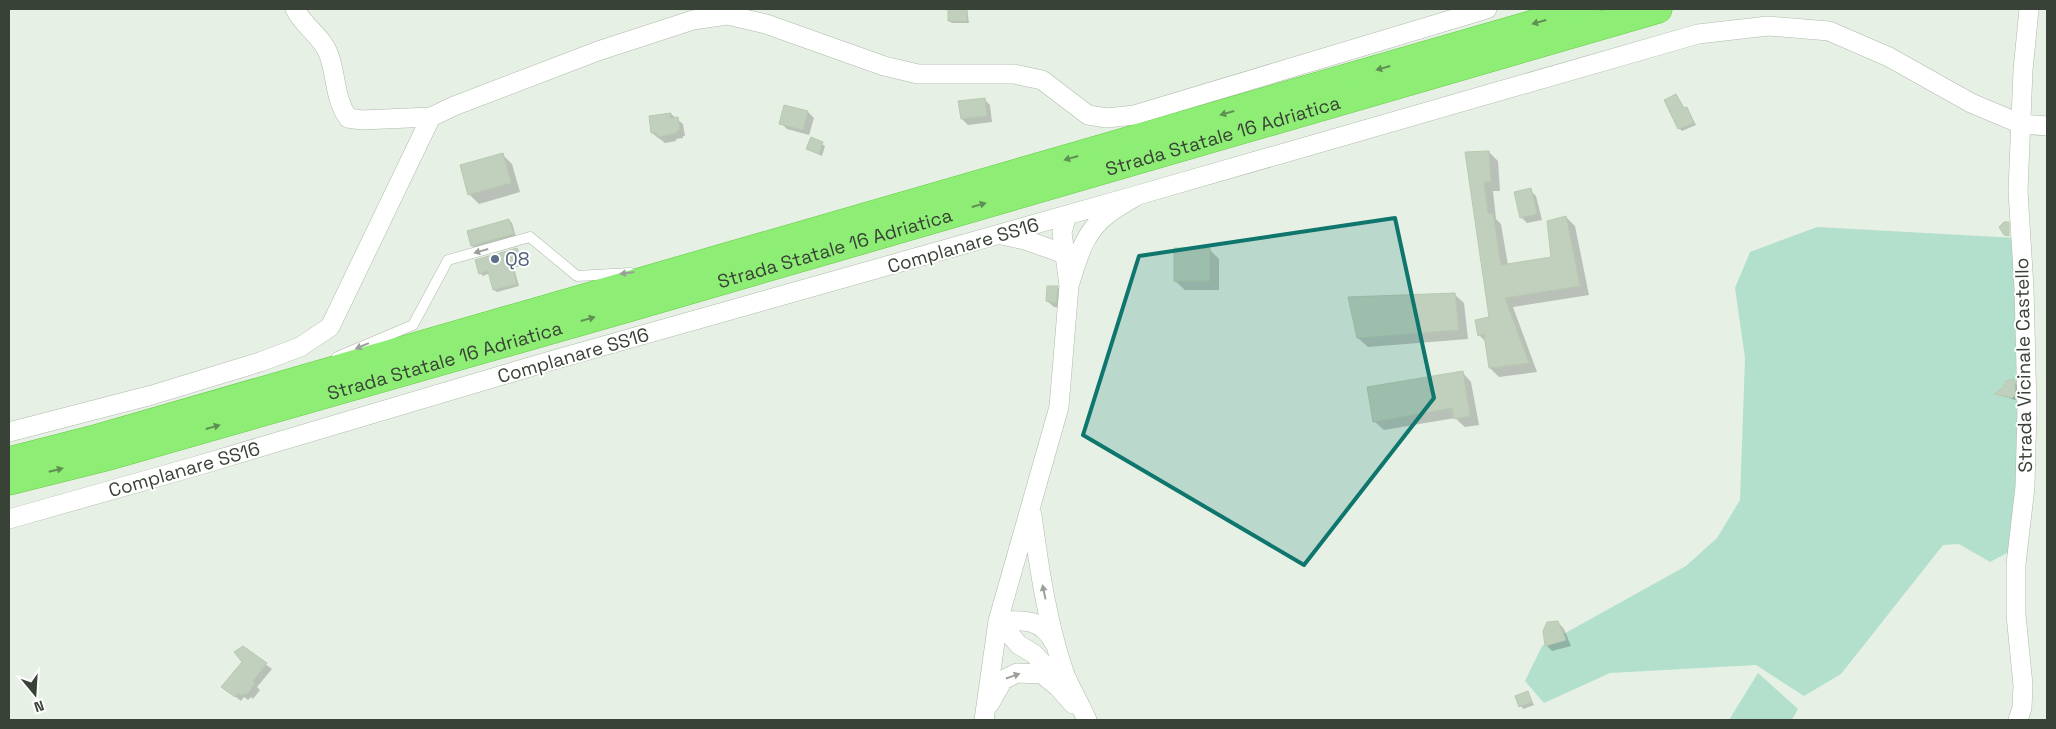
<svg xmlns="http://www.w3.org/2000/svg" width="2056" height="729" font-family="'Space Grotesk',sans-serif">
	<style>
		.green { fill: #b2e0cd }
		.shadow { fill: #0003 }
		.building { fill: #c1d0bc; stroke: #b7cab0 }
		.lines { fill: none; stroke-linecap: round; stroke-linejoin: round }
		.lane-casing { stroke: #adbba9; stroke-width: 11 }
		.street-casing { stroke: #adbba9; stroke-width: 20 }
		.highway-casing { stroke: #65ca45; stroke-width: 29 }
		.lane { stroke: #fff; stroke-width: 10 }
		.street { stroke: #fff; stroke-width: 19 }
		.highway { stroke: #8ded74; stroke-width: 28 }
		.oneway { fill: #5f8f52 }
		.oneway2 { fill: #9ca09a }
		.marked { fill: #0f766e; fill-opacity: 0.2; stroke: #0f766e; stroke-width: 4; stroke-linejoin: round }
		.service-dot { fill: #5c6f8a; stroke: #fff; stroke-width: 2 }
		.labels { text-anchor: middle; stroke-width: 4; stroke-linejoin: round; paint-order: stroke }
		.street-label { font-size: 19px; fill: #394236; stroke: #fff }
		.service-label { font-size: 19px; fill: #4e5e75; stroke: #fff; text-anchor: start }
	</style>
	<rect width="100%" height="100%" fill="#e7f0e5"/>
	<!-- green -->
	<path class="green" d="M1817,227L2017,238L2019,462L2011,551L1990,562L1959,544L1943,545L1841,674L1804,696L1756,665L1610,673L1544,703L1525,681L1542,646L1686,566L1717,538L1740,500L1745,358L1735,288L1750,252Z
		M1758,673L1798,709L1792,720H1729Z"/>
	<!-- shadow -->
	<path class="shadow" d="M949,9H967L969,23H952L949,21Z
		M1676,95L1685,109L1689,112L1696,125L1682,131L1679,128Z
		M984,99L990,105L992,122L968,125L962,119Z
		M785,106L808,112L814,118L809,135L787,129L781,123Z
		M671,114L683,124L685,136H683V138L676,139V141L665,143L652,133L650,117Z
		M811,138L825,146L822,156L807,149Z
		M1489,152L1498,161L1500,191H1493L1496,219L1501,224L1508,265L1553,258L1566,217L1575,226L1589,295L1513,307L1537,372L1499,377L1490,368L1487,343L1479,335L1491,318L1467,153Z
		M503,155L512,164L520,192L479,204L469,194Z
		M1530,190L1536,196L1542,220L1527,223L1521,217Z
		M509,220L512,223L516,237L475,248L472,246L468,231Z
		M517,249L520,252L523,265L514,268L519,286L497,292L494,290L490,273L483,276L480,273Z
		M1209,249L1219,259V290H1185L1175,281Z
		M1057,287L1063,293L1062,308L1054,307L1047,301Z
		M1454,294L1464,303L1468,339L1368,347L1358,338Z
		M1462,372L1471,382L1479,425L1465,427L1455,418L1384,430L1374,421Z
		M2013,381L2017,385L2018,398L2015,400L1996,394Z
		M1558,622L1564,629L1571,646L1552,651L1546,645Z
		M243,648L272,669L257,687L260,690L253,699L251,697L248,700L244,697L241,701L223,687L244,662Z
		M1527,692L1534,705L1523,709L1516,696Z"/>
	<!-- building -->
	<path class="building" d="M948,9H967V21H948Z
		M1676,94L1684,108L1687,107L1694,123L1678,129L1664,100Z
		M985,98L987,116L961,119L958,101Z
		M784,105L808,111L803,130L779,124Z
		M671,113L670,118L678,117L680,130L677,131V133L657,137V133H651L649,116Z
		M811,137L823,142L819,154L806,149Z
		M1489,151L1491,182H1484L1488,213L1493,214L1501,265L1551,257L1547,221L1566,216L1580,286L1505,298L1529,363L1489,368L1484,334L1478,336L1475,320L1489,317L1465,152Z
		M503,153L511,183L468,195L460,165Z
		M1531,188L1537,214L1520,218L1514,192Z
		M509,219L514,234L471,246L467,231Z
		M2004,222H2009V236L2004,235L1999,227Z
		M517,248L522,263L512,266L517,284L493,290L488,271L479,274L475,260Z
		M1174,248H1210V281H1174Z
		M1047,286H1058L1056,303L1046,301Z
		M1455,293L1459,330L1357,338L1348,297Z
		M1463,371L1470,416L1454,419L1452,408L1373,422L1367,387Z
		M2013,379L2015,381V395L2012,398L1994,394L2004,387L2006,381Z
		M1558,621L1566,640L1545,646L1543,631L1547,622Z
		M243,646L267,663L253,681L255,683L247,695L245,693L242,696L238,693L235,697L221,687L242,662L234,652Z
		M1528,691L1532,702L1519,707L1515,696Z"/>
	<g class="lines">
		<defs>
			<path id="lane" d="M337,357L413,325L448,260L530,237L577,276L630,273"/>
			<path id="street" d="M295,9C303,26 323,37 329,55C337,78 334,97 348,118L362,120L431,117
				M1002,235L1025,240L1065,254
				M1069,286C1077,260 1084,231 1108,214C1117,207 1128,201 1138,195L1698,34L1768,26L1829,31L1889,57L1971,103L2021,124L2047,126
				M9,432L152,395L260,362L300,347L330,327L431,117L454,106L598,51L693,20L727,15L766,24L884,66L918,74H1014L1042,80L1088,115L1107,118L1134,115L1487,9
				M1032,515C1039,567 1047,622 1064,672C1070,688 1080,704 1087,720
				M9,519L193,467L550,361L1138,195
				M998,621L1019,645L1034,654L1045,666L1055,681
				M998,621C1023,620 1042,618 1054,643
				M990,703L1003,680L1017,673L1042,674L1058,687L1073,704
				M984,720L998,621L1059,407L1069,286L1062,232L1067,215
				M2018,720L2022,708L2023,685L2016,615V564L2025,487L2027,408L2024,288L2018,191L2023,70L2029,9"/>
			<g id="highway">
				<path d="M9,461L99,438L1586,9"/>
				<path id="s1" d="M9,481L105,457L624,309L1658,9"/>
			</g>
		</defs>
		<!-- lane casing -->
		<use href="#lane" class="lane-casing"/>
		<!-- street casing -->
		<use href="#street" class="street-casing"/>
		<!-- highway casing -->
		<use href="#highway" class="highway-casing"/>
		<!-- lane -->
		<use href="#lane" class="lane"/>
		<!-- street -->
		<use href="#street" class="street"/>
		<!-- highway -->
		<use href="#highway" class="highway"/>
	</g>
	<!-- one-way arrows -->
	<defs><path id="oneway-solid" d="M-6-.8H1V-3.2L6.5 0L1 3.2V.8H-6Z" transform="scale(1.25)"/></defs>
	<g class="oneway">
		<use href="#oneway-solid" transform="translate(1539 22) rotate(164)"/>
		<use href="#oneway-solid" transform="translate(1383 68) rotate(164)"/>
		<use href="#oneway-solid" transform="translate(1227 113) rotate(164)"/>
		<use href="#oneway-solid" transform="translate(1071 158) rotate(164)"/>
		<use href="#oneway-solid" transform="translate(979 205) rotate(-16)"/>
		<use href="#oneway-solid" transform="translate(588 319) rotate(-16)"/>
		<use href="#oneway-solid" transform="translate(213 427) rotate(-16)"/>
		<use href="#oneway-solid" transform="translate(56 470) rotate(-14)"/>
	</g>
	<g class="oneway2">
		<use href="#oneway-solid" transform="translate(481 251) rotate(164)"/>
		<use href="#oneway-solid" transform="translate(627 273) rotate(173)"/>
		<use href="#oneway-solid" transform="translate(362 346) rotate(157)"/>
		<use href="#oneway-solid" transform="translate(1044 592) rotate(-102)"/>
		<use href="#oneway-solid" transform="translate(1013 676) rotate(-19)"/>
	</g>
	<!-- marked area -->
	<path class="marked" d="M1395,218L1434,398L1304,565L1083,435L1139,256Z"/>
	<!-- markers -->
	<circle class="service-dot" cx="495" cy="259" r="5"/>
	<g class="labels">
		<!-- street labels -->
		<g class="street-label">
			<text dy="7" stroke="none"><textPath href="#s1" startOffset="1262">Strada Statale 16 Adriatica</textPath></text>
			<text transform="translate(963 245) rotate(-16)" y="7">Complanare SS16</text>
			<text dy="7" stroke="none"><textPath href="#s1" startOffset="858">Strada Statale 16 Adriatica</textPath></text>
			<text transform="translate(573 355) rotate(-16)" y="7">Complanare SS16</text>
			<text dy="7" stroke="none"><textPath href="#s1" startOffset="452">Strada Statale 16 Adriatica</textPath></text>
			<text transform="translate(2023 365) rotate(-91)" y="7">Strada Vicinale Castello</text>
			<text transform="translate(184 469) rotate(-16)" y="7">Complanare SS16</text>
		</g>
		<!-- service labels -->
		<g class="service-label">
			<text x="505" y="266">Q8</text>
		</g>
	</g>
	<!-- border -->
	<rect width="2056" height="729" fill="none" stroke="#394236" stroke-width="20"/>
	<!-- north arrow -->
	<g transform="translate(35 694) rotate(162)" stroke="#ffffff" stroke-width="4" paint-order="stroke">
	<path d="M0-4L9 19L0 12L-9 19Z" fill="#394236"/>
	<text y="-8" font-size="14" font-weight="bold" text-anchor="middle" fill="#394236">N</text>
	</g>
</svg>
